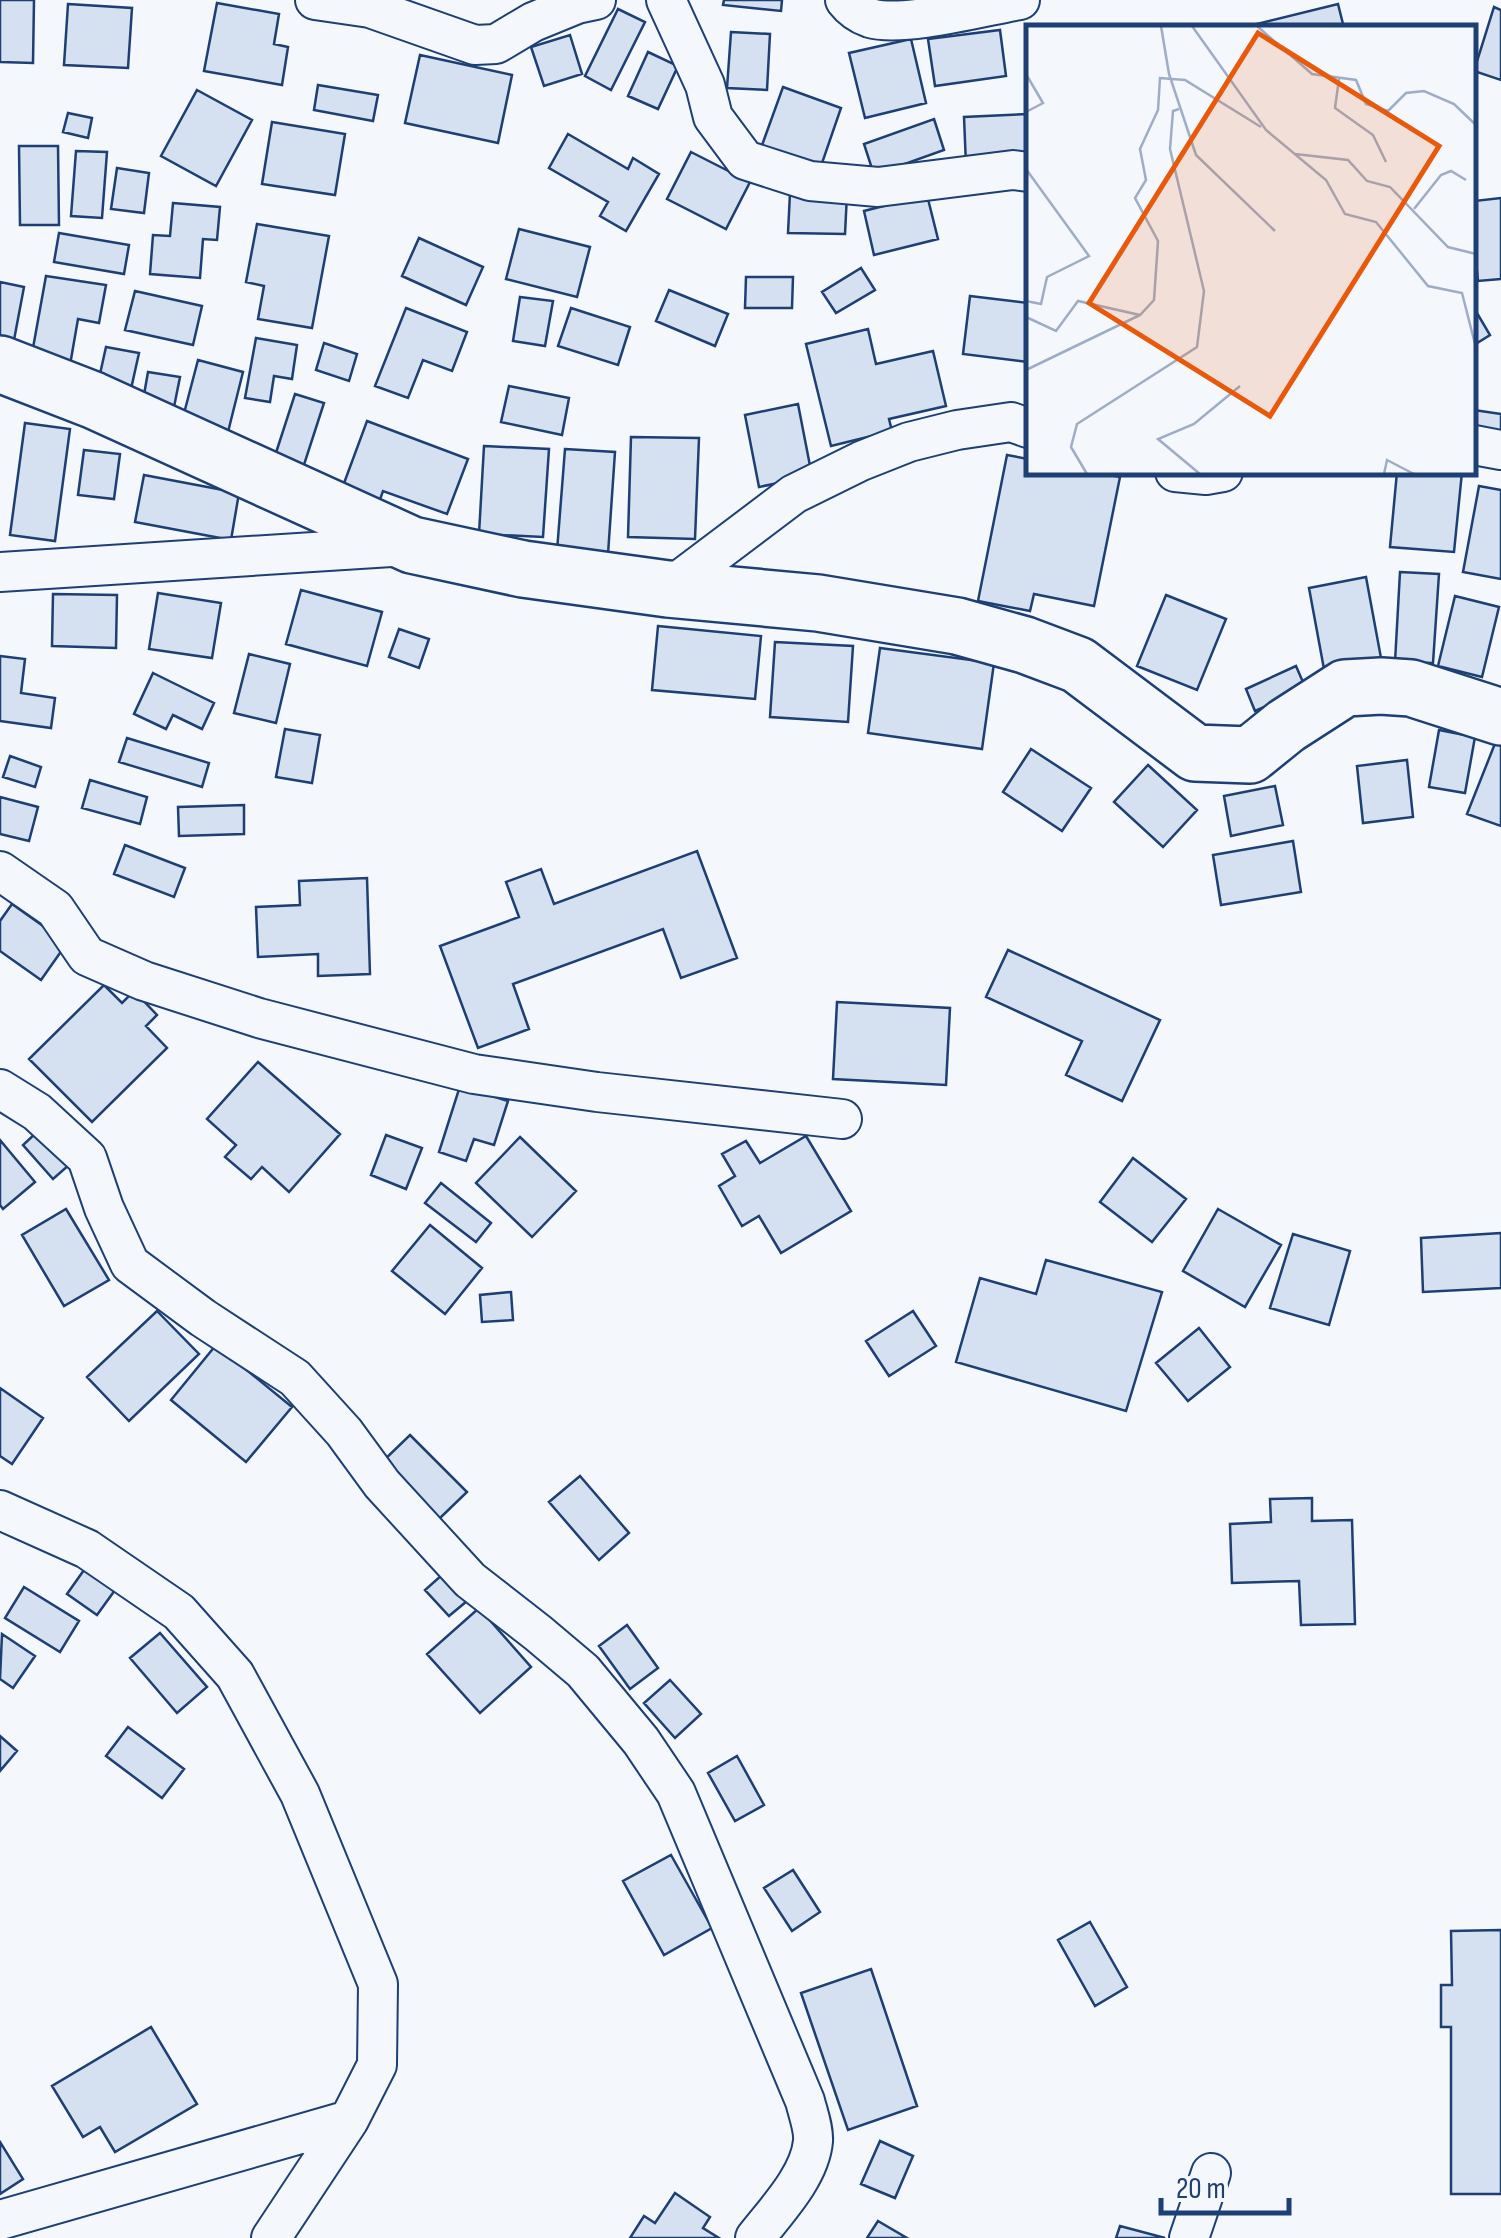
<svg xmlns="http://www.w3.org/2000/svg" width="1501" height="2238" font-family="'Sofia Sans Condensed',sans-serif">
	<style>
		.building { fill: #d5e0f0; stroke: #1d3f73; stroke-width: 2.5 }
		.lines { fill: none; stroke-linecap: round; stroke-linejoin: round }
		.minor-casing { stroke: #1d3f73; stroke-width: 42 }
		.trunk-casing { stroke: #1d3f73; stroke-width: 60 }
		.minor { stroke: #f4f7fb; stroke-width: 38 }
		.trunk { stroke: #f4f7fb; stroke-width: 55 }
		.inset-road { fill: none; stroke: #9eadc5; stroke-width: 2.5 }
		.view { fill: #e8590c; fill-opacity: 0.15; stroke: #e8590c; stroke-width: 5 }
		.inset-edge { fill: none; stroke: #1d3f73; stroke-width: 5 }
	</style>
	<rect width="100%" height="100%" fill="#f4f7fb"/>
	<!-- building -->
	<path class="building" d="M0,0H34L33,63L0,62Z
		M724,0H782L781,11L723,5Z
		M217,3L279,14L274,44L288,47L282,85L204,71Z
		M68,4L132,8L128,68L64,65Z
		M1338,4L1344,28H1257V24Z
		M1494,7L1501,10V80L1474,71Z
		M618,9L645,22L611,90L585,76Z
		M1000,30L1006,76L935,86L928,39Z
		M731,32L770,34L767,90L727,88Z
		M570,35L582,74L544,86L531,47Z
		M911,39L926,103L865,118L849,53Z
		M648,52L678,66L658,109L628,96Z
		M420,55L512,75L498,143L405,123Z
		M318,85L378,95L373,121L314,110Z
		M783,87L841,108L820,169L761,148Z
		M197,90L252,120L216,186L161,156Z
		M68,113L92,118L88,138L63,132Z
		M1028,114V163L966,165L964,117Z
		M934,119L944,150L874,175L864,144Z
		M272,122L345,134L335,195L262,184Z
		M568,134L628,169L633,158L659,174L626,231L600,216L608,202L549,168Z
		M19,146H58L59,225H20Z
		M76,151L107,152L102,218L71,216Z
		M691,152L750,182L726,229L667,199Z
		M117,168L149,173L144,213L111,209Z
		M790,193L847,194L845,234L788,233Z
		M927,195L938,239L874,255L864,211Z
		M1501,198V279L1478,281L1474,243V201Z
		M173,203L220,207L217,240L203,239L200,278L150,274L153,235L170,236Z
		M257,224L329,236L312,328L258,319L264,286L246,282Z
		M519,229L590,247L577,297L506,279Z
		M59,233L129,245L124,274L54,262Z
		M419,238L483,267L466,305L402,276Z
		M861,268L875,290L836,313L822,292Z
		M46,276L106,285L99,323L78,319L70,365L31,359Z
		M746,277H793L792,308H745Z
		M0,282L24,287L14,340L0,338Z
		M669,290L728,314L715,346L656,321Z
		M135,291L202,306L193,345L125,330Z
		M970,296L1028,303V362L963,354Z
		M520,297L553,301L545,346L513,341Z
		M406,308L467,332L452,371L423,360L408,398L375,386Z
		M571,308L630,327L618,365L558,346Z
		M1474,308L1490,335L1474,345Z
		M868,329L876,364L933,351L946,406L889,419L892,431L831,446L806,344Z
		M256,338L297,345L292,379L274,376L270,402L245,398Z
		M324,343L357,354L349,381L316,370Z
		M106,347L139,353L131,389L98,383Z
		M198,360L243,372L228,432L182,421Z
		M148,372L180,377L173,412L142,406Z
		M509,386L569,398L562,435L501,422Z
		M295,394L324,403L302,471L273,462Z
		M798,404L812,476L759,487L745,415Z
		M1474,410L1501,414V439L1474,435Z
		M367,421L468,459L447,514L383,491L377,508L340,494Z
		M25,423L70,429L55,541L10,535Z
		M631,437L699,438L695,539L628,537Z
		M484,446L549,449L543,537L479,534Z
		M565,449L615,452L608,554L557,551Z
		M84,450L120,454L114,499L78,495Z
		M1007,455L1028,459V472H1096L1120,477L1094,606L1034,594L1030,611L978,601Z
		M1397,472H1462L1454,552L1390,547Z
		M144,475L239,493L231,540L135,522Z
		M1479,486L1501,490V579L1463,572Z
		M1400,572L1439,574L1433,663L1395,662Z
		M1366,577L1381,658L1324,669L1309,588Z
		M301,590L382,612L367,666L286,644Z
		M158,593L221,603L212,658L149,649Z
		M53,594L117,595L116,648L52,646Z
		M1166,595L1226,619L1197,690L1137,666Z
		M1455,596L1499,607L1482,677L1438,666Z
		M658,626L761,636L755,699L652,690Z
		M399,629L429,639L419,668L389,657Z
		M775,642L853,646L848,722L770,717Z
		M880,648L994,663L982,749L868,733Z
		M249,654L290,664L276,723L234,713Z
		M0,656L25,659L21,693L55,698L51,728L0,721Z
		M1296,666L1306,689L1255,711L1246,689Z
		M153,673L214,703L202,729L173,715L166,729L134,714Z
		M285,729L320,735L312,783L276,777Z
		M1439,730L1475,737L1465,793L1429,787Z
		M127,738L209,763L202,787L119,762Z
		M1496,741L1501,743V826L1467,814Z
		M1031,749L1091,788L1062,831L1003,792Z
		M10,756L41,767L35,787L3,777Z
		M1407,760L1413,817L1363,823L1357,766Z
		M1148,765L1197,810L1163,847L1114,802Z
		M90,780L147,797L140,824L82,808Z
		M1275,786L1283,825L1231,836L1224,796Z
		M0,797L38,807L29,841L0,834Z
		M244,805V834L179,836L178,807Z
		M1293,841L1301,892L1221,905L1213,855Z
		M125,845L185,868L174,897L114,874Z
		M697,851L737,958L681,978L663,929L513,984L529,1029L478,1048L440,946L519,917L506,882L541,869L554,904Z
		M367,878L370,974L318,976V954L258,957L256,907L300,905L299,881Z
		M12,904L67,943L41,980L0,951V921Z
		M1008,950L1160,1020L1122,1101L1066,1075L1082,1041L986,997Z
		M104,985L122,1003L134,991L157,1015L146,1026L167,1048L92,1122L29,1059Z
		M837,1002L950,1008L946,1085L833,1079Z
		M258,1062L340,1134L289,1192L262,1167L251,1179L225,1157L236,1145L207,1119Z
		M460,1086L508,1101L494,1145L474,1139L466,1161L439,1152Z
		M38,1131L69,1165L53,1179L23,1145Z
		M386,1135L422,1148L406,1189L371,1175Z
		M806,1136L851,1211L781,1253L759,1216L742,1226L719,1186L735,1176L722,1154L746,1141L760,1163Z
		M520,1137L576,1191L532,1237L476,1183Z
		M0,1140L35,1182L3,1209L0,1205Z
		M1133,1158L1186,1199L1152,1242L1100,1202Z
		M441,1183L491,1223L476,1242L425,1203Z
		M66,1209L109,1280L64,1306L22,1235Z
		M1218,1209L1281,1245L1245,1307L1183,1271Z
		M430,1225L482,1268L445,1314L392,1271Z
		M1501,1233V1288L1423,1292L1421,1238Z
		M1293,1234L1350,1251L1329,1325L1270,1308Z
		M1046,1260L1162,1292L1126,1411L956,1362L980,1278L1036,1294Z
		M511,1292L513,1320L482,1322L480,1295Z
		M157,1311L199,1354L129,1421L87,1377Z
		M913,1311L936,1346L889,1376L866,1341Z
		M1199,1328L1230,1367L1188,1401L1156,1363Z
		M216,1345L292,1407L246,1462L171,1400Z
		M0,1388L43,1418L12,1464L0,1456Z
		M410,1435L467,1492L438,1520L381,1463Z
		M580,1476L629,1533L599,1560L549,1502Z
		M1312,1498V1521L1352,1520L1355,1624L1301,1625L1299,1581L1232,1583L1230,1524L1271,1522L1270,1499Z
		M84,1570L115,1590L97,1615L67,1594Z
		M443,1574L467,1601L449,1616L425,1590Z
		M24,1587L79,1621L60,1652L5,1618Z
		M479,1608L531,1667L480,1713L427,1654Z
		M627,1625L658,1668L630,1689L599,1646Z
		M160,1633L207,1687L177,1713L130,1658Z
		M2,1634L35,1656L13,1688L0,1679Z
		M670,1680L701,1714L675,1738L644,1703Z
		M128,1727L184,1769L162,1798L106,1756Z
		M0,1736L17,1751L0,1771Z
		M737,1756L764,1805L735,1821L708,1773Z
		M671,1855L712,1928L664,1955L623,1881Z
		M793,1870L820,1912L792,1931L764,1888Z
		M1090,1922L1127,1987L1095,2006L1058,1940Z
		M1501,1930V2194H1451V2027H1441V1985H1452L1451,1931Z
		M871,1969L917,2106L848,2130L801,1993Z
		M151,2027L197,2104L115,2152L100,2127L83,2137L52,2086Z
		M880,2141L913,2156L895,2198L861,2184Z
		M0,2142L23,2179L0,2194Z
		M675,2193L710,2217L703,2228L719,2238H630L644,2216L655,2223Z
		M878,2221L907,2238H867Z
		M1120,2226L1165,2238H1116Z"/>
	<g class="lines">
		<defs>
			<path id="minor" d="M315,0L370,8L475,45L496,44L533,22L577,4L596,0
				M666,0L705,85L713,117L745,160L810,181L878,187L1013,170L1028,172
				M845,0C852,9 859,14 870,18C903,28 985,6 1020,0
				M1474,445L1501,450
				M1175,472L1206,475L1223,472
				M0,572L407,546
				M668,589L794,494L861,461L909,442L957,430L1011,422L1028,428
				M0,871L55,909L87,956L144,981L259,1018L474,1074L597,1092L842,1119
				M0,1089L37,1112L87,1158L104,1208L130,1264L203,1318L295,1378L344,1432L382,1484L470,1580L538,1633L583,1671L641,1741L676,1793L805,2101C808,2113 814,2129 813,2141C810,2176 776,2211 755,2238
				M0,1510L87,1549L179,1612L235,1675L300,1794L378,1984L377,2065L349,2120L0,2220
				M271,2238L349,2120
				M1189,2238L1211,2173"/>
			<path id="trunk" d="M0,364L93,400L412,545L523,569L668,589L818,603L957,626L1025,645L1078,665L1195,753L1250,755L1286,726L1345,688L1381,686L1411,688L1501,717"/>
		</defs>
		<!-- minor casing -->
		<use href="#minor" class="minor-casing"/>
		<!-- trunk casing -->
		<use href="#trunk" class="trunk-casing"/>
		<!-- minor -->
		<use href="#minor" class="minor"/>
		<!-- trunk -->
		<use href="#trunk" class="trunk"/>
	</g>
	<!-- overview -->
	<g transform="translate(1026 25)">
		<rect width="450" height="450" fill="#f4f7fb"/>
		<path class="inset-road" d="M135,1L143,49L170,130L249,206M166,1L240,105L300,155L319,189L350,197L402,261L436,268L450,323M231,1L286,49L330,55L340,79L362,86L380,68L398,66L428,79L450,100M0,49L17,78L0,87M313,54L309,83L347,110L360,137M269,129L322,135L341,156L364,162L422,222L450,229M0,144L63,231L21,252L15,279L0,276M388,184L415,150L425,146L440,155M0,292L30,306L52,276L114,290L128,275L132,216L109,173L120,155L114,124L132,85L134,53L159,55L235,102M0,345L114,290M61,449L45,422L51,399L171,322L178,266L144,124L147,86L153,84M174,449L132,414L168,399L214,361M358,449L361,435L388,449"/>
		<path class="view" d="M232,8L413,121L244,391L63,278Z"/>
		<rect width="450" height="450" class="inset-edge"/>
	</g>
	<!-- scale -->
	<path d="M1161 2198v15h128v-15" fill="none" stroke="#1d3f73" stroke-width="5"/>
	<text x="1176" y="2198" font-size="30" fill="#1d3f73" stroke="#f4f7fb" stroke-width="8" paint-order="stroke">20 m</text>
</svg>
